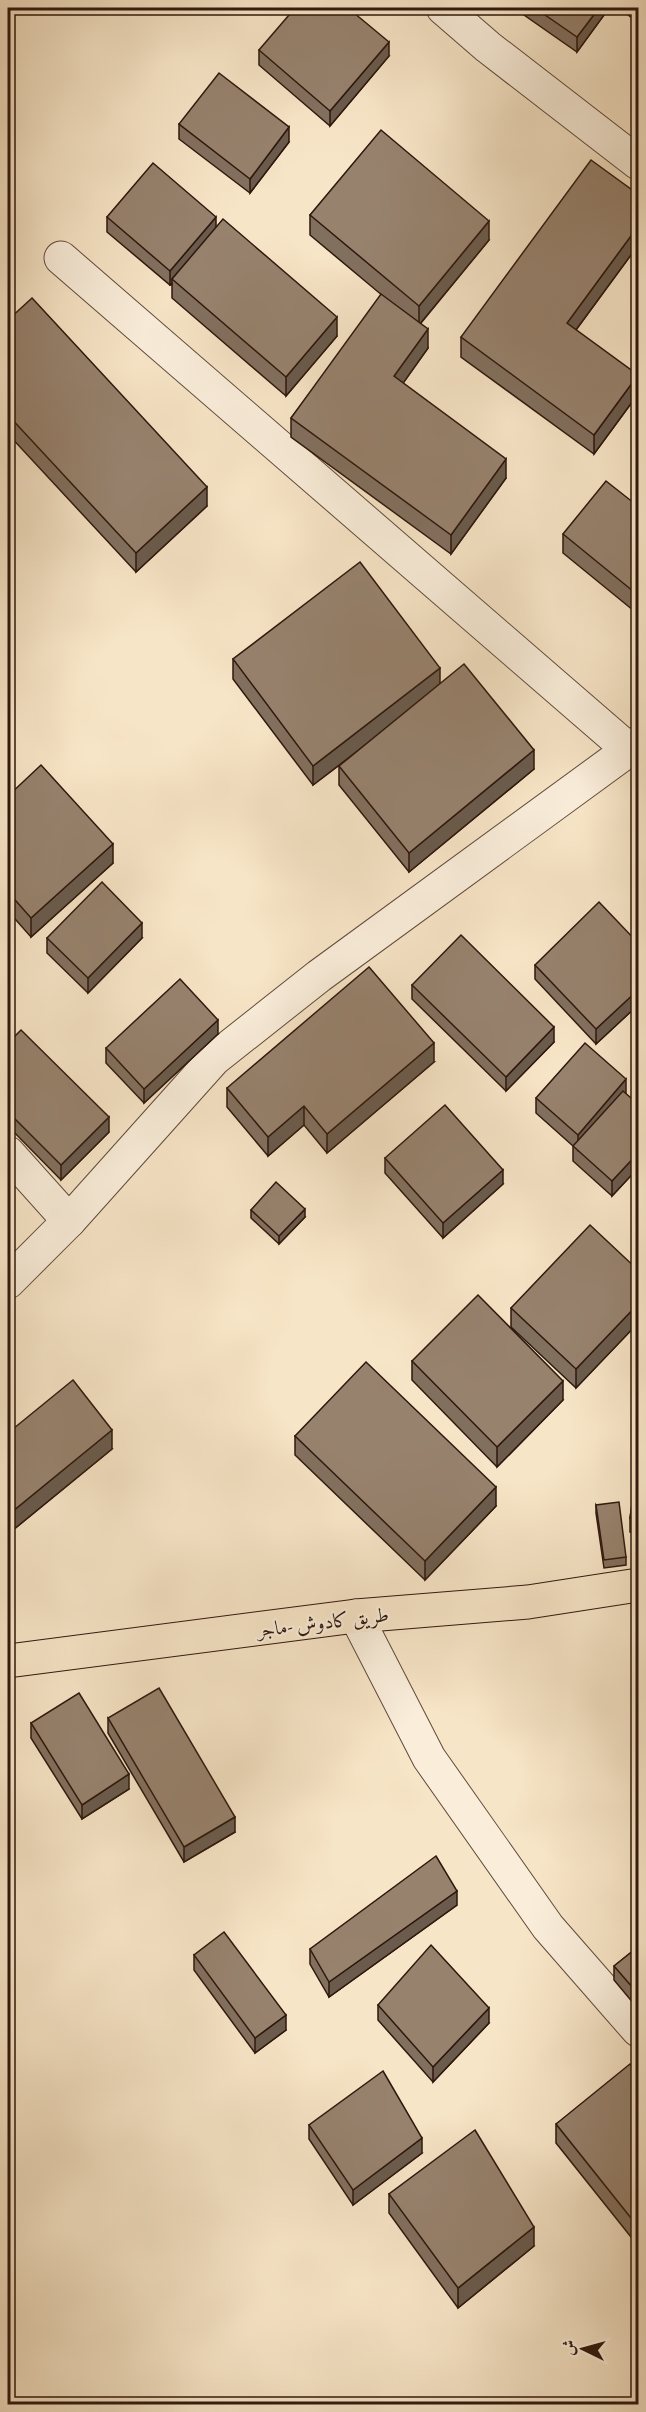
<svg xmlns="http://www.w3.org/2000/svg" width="646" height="2412" viewBox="0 0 646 2412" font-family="'EB Garamond',Amiri,serif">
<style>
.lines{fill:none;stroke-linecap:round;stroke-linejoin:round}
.minor-casing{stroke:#614a3c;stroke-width:35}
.tertiary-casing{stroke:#614a3c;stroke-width:35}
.trunk-casing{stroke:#2f170d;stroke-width:35}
.minor{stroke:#faeedb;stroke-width:33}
.tertiary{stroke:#faeedb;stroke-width:33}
.trunk{stroke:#f7e5c7;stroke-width:33}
.wall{fill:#82705f;stroke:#2f170d;stroke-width:1.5}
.shaded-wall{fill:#6a5b4d;stroke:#2f170d;stroke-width:1.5}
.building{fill:#97826e;stroke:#2f170d;stroke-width:1.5}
.labels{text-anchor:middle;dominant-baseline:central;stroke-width:4.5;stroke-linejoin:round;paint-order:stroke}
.street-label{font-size:20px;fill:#2f170d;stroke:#faeedb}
</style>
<rect width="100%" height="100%" fill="#f7e5c7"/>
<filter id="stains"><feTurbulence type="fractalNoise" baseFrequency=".00333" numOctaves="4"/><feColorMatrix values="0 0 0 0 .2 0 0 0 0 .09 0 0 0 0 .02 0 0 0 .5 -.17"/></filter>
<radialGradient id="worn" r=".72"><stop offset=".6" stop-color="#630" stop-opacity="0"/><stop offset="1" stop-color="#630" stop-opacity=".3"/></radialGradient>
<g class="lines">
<defs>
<g id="minor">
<polyline points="443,8 488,47 638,163"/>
<polyline points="61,258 628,749"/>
<polyline points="8,1153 69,1221"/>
<polyline points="356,1616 429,1758 548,1927 638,2030"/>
</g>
<polyline id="tertiary" points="8,1282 69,1221 214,1059 319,976 638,743"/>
<polyline id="trunk" points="8,1661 356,1616 528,1602 638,1585"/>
</defs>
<use href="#minor" class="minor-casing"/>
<use href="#tertiary" class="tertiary-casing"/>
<use href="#trunk" class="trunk-casing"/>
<use href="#minor" class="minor"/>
<use href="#tertiary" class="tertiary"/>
<use href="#trunk" class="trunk"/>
</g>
<g class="wall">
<polygon points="514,8 604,8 604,15 577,52"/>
<polygon points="619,8 639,8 639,10 632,18"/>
<polygon points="259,50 389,56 330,126 259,65"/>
<polygon points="179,124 289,142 250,193 179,139"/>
<polygon points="639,195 639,244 576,330 638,394 594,454 461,357 461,337"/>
<polygon points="310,215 489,240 421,323 428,348 403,383 506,478 451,554 291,437 291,418 383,296 310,235"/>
<polygon points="107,217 216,227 337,336 286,396 172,298 172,284 170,285 107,232"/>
<polygon points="8,320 207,506 136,572 8,434"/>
<polygon points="639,507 639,615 563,553 563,534"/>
<polygon points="233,659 440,683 534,769 409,872 339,785 339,766 350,757 313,785 233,679"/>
<polygon points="8,796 113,863 31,937 8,911"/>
<polygon points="47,938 142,938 88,993 47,953"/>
<polygon points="639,944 639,1004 596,1044 535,979 535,965"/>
<polygon points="412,985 554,1042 506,1091 412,999"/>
<polygon points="218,1034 144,1103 106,1063 106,1048"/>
<polygon points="8,1043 109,1132 61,1180 8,1126"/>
<polygon points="434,1062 327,1153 304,1125 268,1156 227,1107 227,1088"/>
<polygon points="626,1094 639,1105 639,1167 612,1196 573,1161 573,1146 536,1113 536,1098"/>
<polygon points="385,1158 503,1184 443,1238 385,1173"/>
<polygon points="251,1210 305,1217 279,1244 251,1218"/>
<polygon points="639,1271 639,1322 576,1388 511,1327 511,1308"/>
<polygon points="412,1361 563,1400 497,1467 412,1380"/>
<polygon points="8,1433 112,1449 13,1530 10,1526 10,1541 8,1542"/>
<polygon points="295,1436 496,1506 425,1580 295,1455"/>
<polygon points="639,1457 639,1531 630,1532 630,1518"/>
<polygon points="596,1505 626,1557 626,1565 604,1568 596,1513"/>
<polygon points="108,1718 235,1832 184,1862 108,1733"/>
<polygon points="31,1723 129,1789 82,1819 31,1738"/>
<polygon points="457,1905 329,1997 310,1964 310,1949"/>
<polygon points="639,1946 639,2010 614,1980 614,1966"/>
<polygon points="194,1955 286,2030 255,2053 194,1970"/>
<polygon points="378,2005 489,2023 433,2082 378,2020"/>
<polygon points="639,2075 639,2247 556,2143 556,2124"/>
<polygon points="309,2125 422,2153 353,2205 309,2139"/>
<polygon points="389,2194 534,2246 458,2308 389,2213"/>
</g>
<g class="shaded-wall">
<polygon points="599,8 604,8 604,15 577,52 577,37"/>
<polygon points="632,8 639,8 639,10 632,18"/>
<polygon points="389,42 389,56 330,126 330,111"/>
<polygon points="289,127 289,142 250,193 250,179"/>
<polygon points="216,217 216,232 172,279 172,284 170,285 170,271"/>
<polygon points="489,221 489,240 419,325 419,306"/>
<polygon points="639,225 639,244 567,342 567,323"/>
<polygon points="337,317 337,336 286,396 286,377"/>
<polygon points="428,329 428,348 394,396 394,376"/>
<polygon points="638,375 638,394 594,454 594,435"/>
<polygon points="506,459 506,478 451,554 451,535"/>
<polygon points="207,487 207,506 136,572 136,553"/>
<polygon points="440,668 440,688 313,785 313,766"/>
<polygon points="534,750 534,769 409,872 409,853"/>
<polygon points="113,844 113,863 31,937 31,918"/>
<polygon points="142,923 142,938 88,993 88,978"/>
<polygon points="639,989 639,1004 596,1044 596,1029"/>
<polygon points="218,1020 218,1034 144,1103 144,1089"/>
<polygon points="554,1027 554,1042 506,1091 506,1077"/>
<polygon points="434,1043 434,1062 327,1153 327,1134"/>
<polygon points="626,1079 626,1094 578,1150 578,1135"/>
<polygon points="304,1106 304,1125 268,1156 268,1137"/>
<polygon points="109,1117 109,1132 61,1180 61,1165"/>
<polygon points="639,1152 639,1167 612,1196 612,1181"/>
<polygon points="503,1170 503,1184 443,1238 443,1223"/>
<polygon points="305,1209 305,1217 279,1244 279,1236"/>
<polygon points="639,1303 639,1322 576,1388 576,1369"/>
<polygon points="563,1381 563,1400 497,1467 497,1447"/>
<polygon points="112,1430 112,1449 13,1530 13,1511"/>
<polygon points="496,1487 496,1506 425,1580 425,1561"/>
<polygon points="10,1521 10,1541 8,1542 8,1523"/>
<polygon points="129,1774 129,1789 82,1819 82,1805"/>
<polygon points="235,1817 235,1832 184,1862 184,1847"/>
<polygon points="457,1891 457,1905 329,1997 329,1982"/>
<polygon points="489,2008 489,2023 433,2082 433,2067"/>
<polygon points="286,2015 286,2030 255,2053 255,2038"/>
<polygon points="422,2138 422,2153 353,2205 353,2190"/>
<polygon points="534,2227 534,2246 458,2308 458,2288"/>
</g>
<g class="building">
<polygon points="295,8 348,8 389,42 330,111 259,50"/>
<polygon points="535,8 599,8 577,37"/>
<polygon points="219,73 289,127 250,179 179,124"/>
<polygon points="381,130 489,221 419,306 310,215"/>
<polygon points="591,160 639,195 639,225 567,323 638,375 594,435 461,337"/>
<polygon points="153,163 216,217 170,271 107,217"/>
<polygon points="223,219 337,317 286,377 172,279"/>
<polygon points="381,294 428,329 394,376 506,459 451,535 291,418"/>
<polygon points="32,298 207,487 136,553 8,415 8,320"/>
<polygon points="606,481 639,507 639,596 563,534"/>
<polygon points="360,562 440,668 313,766 233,659"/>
<polygon points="464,664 534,750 409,853 339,766"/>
<polygon points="41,765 113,844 31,918 8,892 8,796"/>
<polygon points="102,882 142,923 88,978 47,938"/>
<polygon points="599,902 639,944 639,989 596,1029 535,965"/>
<polygon points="461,935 554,1027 506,1077 412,985"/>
<polygon points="369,967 434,1043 327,1134 304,1106 268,1137 227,1088"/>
<polygon points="180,979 218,1020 144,1089 106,1048"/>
<polygon points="21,1030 109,1117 61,1165 8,1112 8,1043"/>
<polygon points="585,1043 626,1079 578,1135 536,1098"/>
<polygon points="623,1091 639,1105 639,1152 612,1181 573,1146"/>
<polygon points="445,1105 503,1170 443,1223 385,1158"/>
<polygon points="276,1182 305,1209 279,1236 251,1210"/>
<polygon points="590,1225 639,1271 639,1303 576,1369 511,1308"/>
<polygon points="478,1295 563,1381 497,1447 412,1361"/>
<polygon points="366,1362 496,1487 425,1561 295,1436"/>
<polygon points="73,1380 112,1430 13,1511 8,1504 8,1433"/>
<polygon points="639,1457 639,1516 630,1518"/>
<polygon points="619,1502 626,1557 604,1560 596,1505"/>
<polygon points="159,1688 235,1817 184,1847 108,1718"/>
<polygon points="79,1693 129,1774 82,1805 31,1723"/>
<polygon points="436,1856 457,1891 329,1982 310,1949"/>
<polygon points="224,1932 286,2015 255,2038 194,1955"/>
<polygon points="431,1945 489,2008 433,2067 378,2005"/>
<polygon points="639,1946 639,1995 614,1966"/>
<polygon points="630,2064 639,2075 639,2228 556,2124"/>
<polygon points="383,2071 422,2138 353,2190 309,2125"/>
<polygon points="475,2130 534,2227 458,2288 389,2194"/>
</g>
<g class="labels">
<g class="street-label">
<text transform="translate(323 1622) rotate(-7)">طريق كادوش -ماجر</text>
</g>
</g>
<rect width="646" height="2412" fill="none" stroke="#f7e5c7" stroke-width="30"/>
<rect x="9" y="9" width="628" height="2394" fill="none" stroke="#2f170d" stroke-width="3"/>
<rect x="15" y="15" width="616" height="2382" fill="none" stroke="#2f170d" stroke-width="1.5"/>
<g transform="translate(583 2349) rotate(275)" stroke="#faeedb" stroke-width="4.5" paint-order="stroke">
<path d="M0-4.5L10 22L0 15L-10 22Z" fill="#2f170d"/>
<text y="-9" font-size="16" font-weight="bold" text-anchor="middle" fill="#2f170d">ش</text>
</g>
<rect width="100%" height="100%" filter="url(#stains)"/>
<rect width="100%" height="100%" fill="url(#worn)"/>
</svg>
